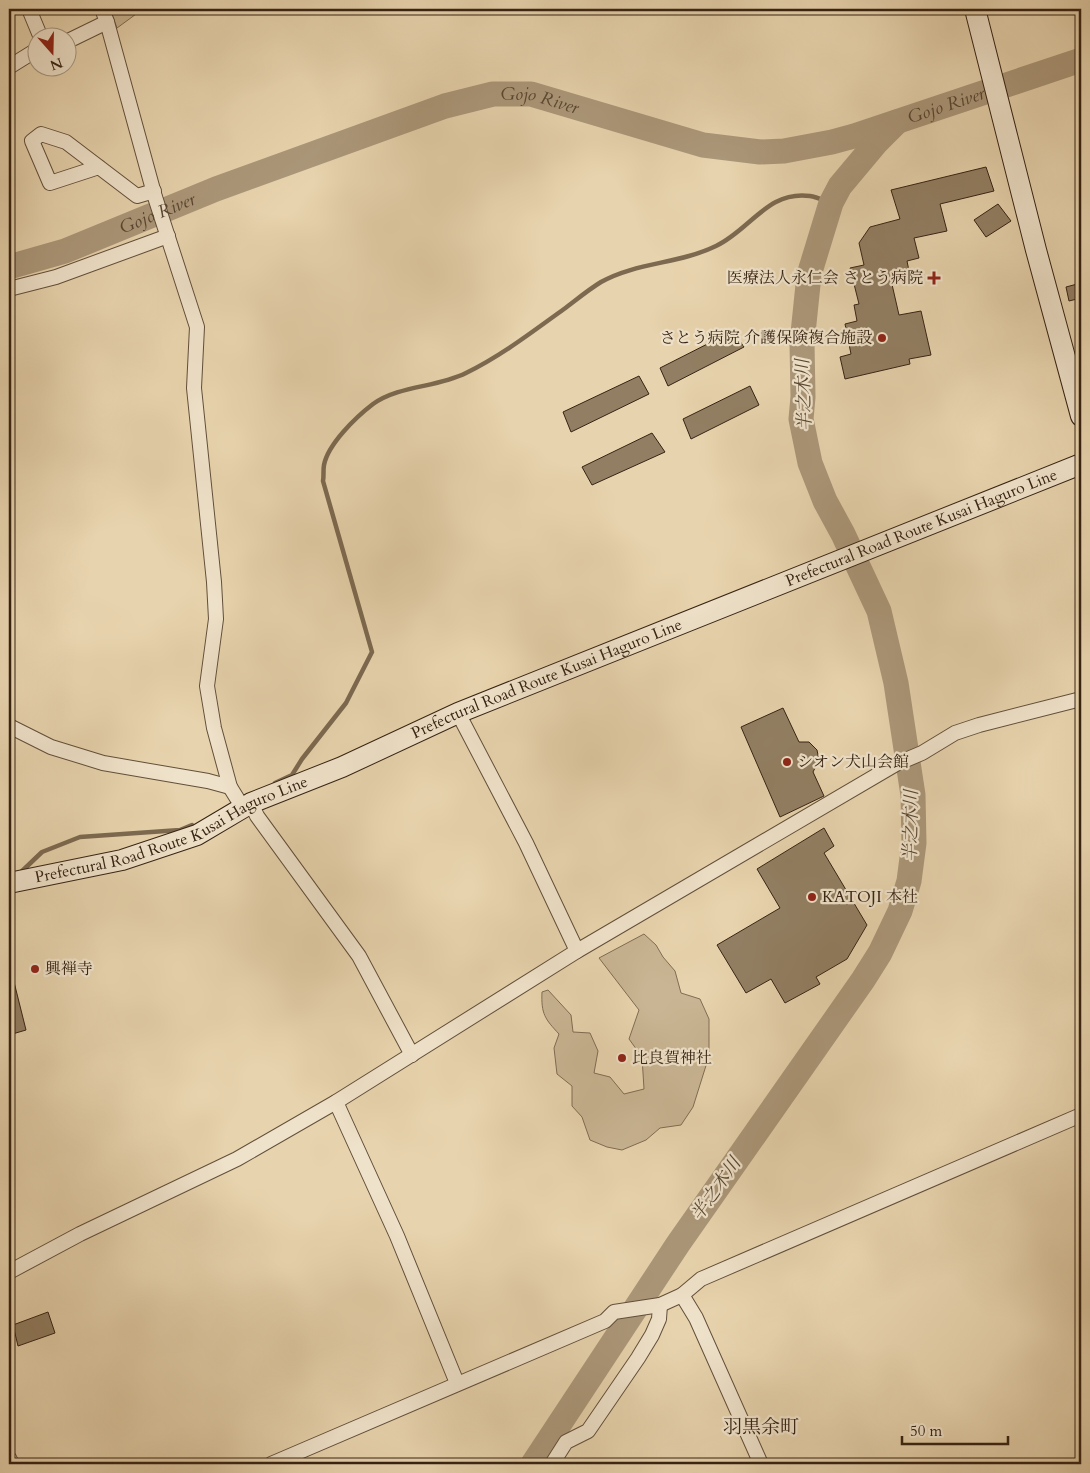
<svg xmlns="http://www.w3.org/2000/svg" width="1090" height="1473" viewBox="0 0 1090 1473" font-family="Cardo,'Noto Serif JP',serif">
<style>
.green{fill:#c9b593;stroke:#806c53}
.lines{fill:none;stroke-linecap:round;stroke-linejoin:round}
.stream{stroke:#7c6950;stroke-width:4.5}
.river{stroke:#ab9779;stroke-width:25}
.building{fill:#927f63;stroke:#362313}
.street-casing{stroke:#624f3a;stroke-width:16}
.secondary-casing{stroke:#362313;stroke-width:22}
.street{stroke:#efe2ca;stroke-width:14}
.secondary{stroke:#efe2ca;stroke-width:20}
.poi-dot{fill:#8f2418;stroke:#efe2ca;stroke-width:2}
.labels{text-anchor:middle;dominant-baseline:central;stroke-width:4.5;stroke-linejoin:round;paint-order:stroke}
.poi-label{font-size:16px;fill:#362313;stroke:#efe2ca;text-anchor:start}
.street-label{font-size:16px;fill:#362313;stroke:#efe2ca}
.water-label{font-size:18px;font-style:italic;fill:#594632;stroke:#efe2ca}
.quarter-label{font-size:19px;fill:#362313;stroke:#efe2ca}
</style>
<rect width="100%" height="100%" fill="#e7d3ad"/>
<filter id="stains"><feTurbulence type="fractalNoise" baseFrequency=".004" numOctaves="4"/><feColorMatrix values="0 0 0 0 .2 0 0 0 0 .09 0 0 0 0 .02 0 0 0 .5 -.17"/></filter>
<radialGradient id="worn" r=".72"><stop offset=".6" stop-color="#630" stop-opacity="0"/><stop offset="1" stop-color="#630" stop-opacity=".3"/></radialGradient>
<g class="green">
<polygon points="110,9 143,9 117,28"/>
<path d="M644,934L656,945L663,957L675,971L681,993L700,999L709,1019V1056L693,1107L681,1125L660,1128L646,1140L622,1150L607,1147L590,1140L582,1117L572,1106V1086L557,1074L554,1048L559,1034C545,1019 541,1014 542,992L548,990L571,1015L573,1032L590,1033L598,1051L594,1073L610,1077L624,1094L644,1089L642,1057L629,1039L639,1010L599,958Z"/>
</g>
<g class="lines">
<g class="stream">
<path d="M275,783L292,775L302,759L346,703L372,652L323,481C324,476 323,470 324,465C328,444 356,417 373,404C400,385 436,388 466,373C501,356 532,332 564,309C576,300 588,290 601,282C637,262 679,264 716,246C750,230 768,190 810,196C817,197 825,201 831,203"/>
<polyline points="20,873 42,852 80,837 180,830 192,825"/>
</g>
<g class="river">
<path id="s1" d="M9,267L65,251L216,189L445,106L493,94H531L703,145L760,152L784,151L832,142L854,136L1081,60"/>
<polyline points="533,1464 678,1244 863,980 880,953 900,911 909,881 914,843 913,795 896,683 879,611 843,534 825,501 810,463 801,419 803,397 802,343 809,275 831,203 840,186 876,143 897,122"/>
</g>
</g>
<g class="building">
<polygon points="986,167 994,191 940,204 947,231 914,238 919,258 907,261 910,276 891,280 899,315 921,311 931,355 909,359 910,364 845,379 840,357 851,354 845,324 857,321 854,305 859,304 850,268 864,265 859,243 870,227 900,219 891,190"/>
<polygon points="998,204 1011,221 986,237 974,220"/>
<polygon points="1081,283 1081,298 1069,301 1066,287"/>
<polygon points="733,331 744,347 668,386 660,368"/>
<polygon points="639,376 649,394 571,432 563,412"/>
<polygon points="750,386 759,405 691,439 683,419"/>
<polygon points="652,433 665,452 592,485 582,467"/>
<polygon points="783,708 799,742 809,742 817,750 819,760 813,772 824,796 780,817 741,727"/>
<polygon points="824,828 834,846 824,853 867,925 847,959 816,977 820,984 785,1003 771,979 746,993 717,945 780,908 757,869"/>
<polygon points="9,978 13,978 26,1030 9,1035"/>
<polygon points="48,1312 55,1333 18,1346 13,1325"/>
</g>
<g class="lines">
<defs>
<g id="street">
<polyline points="29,9 41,38"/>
<polyline points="102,9 107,22 155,197 197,327 194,388 214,582 216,619 207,686 214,728 230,787 243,808"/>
<polyline points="68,41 107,22"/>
<polyline points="9,67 38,49"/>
<polyline points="99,167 50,183 32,141 41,134 66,142 137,196 154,191"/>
<polyline points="9,289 56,277 168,236"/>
<polyline points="458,713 526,843 577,951"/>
<polyline points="9,726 51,747 103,763 208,781 230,787"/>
<polyline points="251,803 257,816 359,956 412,1055"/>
<polyline points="336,1102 397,1236 457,1383"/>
<polyline points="9,1272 80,1234 237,1159 336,1102 577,951 896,764 922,753 955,733 979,725 1081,699"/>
<polyline points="682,1295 696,1318 761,1464"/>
<polyline points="9,1458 12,1464"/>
<polyline points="271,1464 605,1321 614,1312 660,1305 682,1295 701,1279 1081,1115"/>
<polyline points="552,1464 566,1442 588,1431 638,1358 652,1335 659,1319 660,1305"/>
</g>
<g id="secondary">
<polyline points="975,9 1036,250 1081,416"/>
<path id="s2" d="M9,883L122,860L197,835L251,803L342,767L458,713L1081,464"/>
</g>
</defs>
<use href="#street" class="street-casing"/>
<use href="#secondary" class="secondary-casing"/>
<use href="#street" class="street"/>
<use href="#secondary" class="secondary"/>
</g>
<g class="poi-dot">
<path d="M931.5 270.5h5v5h5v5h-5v5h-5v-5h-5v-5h5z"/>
<circle cx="882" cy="338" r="5"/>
<circle cx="787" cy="762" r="5"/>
<circle cx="812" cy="897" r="5"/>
<circle cx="35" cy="969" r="5"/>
<circle cx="622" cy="1058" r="5"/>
</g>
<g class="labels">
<g class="poi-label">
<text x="923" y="278" text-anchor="end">医療法人永仁会 さとう病院</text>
<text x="872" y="338" text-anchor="end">さとう病院 介護保険複合施設</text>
<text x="797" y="762">シオン犬山会館</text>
<text x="822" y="897">KATOJI 本社</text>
<text x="45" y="969">興禅寺</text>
<text x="632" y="1058">比良賀神社</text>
</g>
<g class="street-label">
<text stroke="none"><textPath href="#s2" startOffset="982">Prefectural Road Route Kusai Haguro Line</textPath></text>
<text stroke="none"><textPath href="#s2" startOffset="578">Prefectural Road Route Kusai Haguro Line</textPath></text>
<text stroke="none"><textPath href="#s2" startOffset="172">Prefectural Road Route Kusai Haguro Line</textPath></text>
</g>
<g class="water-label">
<text stroke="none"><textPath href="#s1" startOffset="562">Gojo River</textPath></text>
<text stroke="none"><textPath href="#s1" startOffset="982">Gojo River</textPath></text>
<text stroke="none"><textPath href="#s1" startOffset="158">Gojo River</textPath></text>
<text transform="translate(804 395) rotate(-92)">半之木川</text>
<text transform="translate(911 826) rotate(-89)">半之木川</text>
<text transform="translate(716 1189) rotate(-55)">半之木川</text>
</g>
<g class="quarter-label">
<text x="761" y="1427">羽黒余町</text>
</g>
</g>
<rect width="1090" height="1473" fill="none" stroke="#e7d3ad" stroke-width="30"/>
<rect x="10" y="10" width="1070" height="1453" fill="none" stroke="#362313" stroke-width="2.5"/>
<rect x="15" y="15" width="1060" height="1443" fill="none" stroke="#362313"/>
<g transform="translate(52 52) rotate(160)"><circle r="24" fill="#efe2ca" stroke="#a59681"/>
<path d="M0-4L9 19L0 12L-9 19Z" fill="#8f2418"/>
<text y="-8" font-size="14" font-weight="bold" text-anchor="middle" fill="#362313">N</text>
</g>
<path d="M902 1436v8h106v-8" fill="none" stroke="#362313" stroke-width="2.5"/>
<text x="910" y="1436" font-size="15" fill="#362313" stroke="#efe2ca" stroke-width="4" paint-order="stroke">50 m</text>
<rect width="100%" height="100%" filter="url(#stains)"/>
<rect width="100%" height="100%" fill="url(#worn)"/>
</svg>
